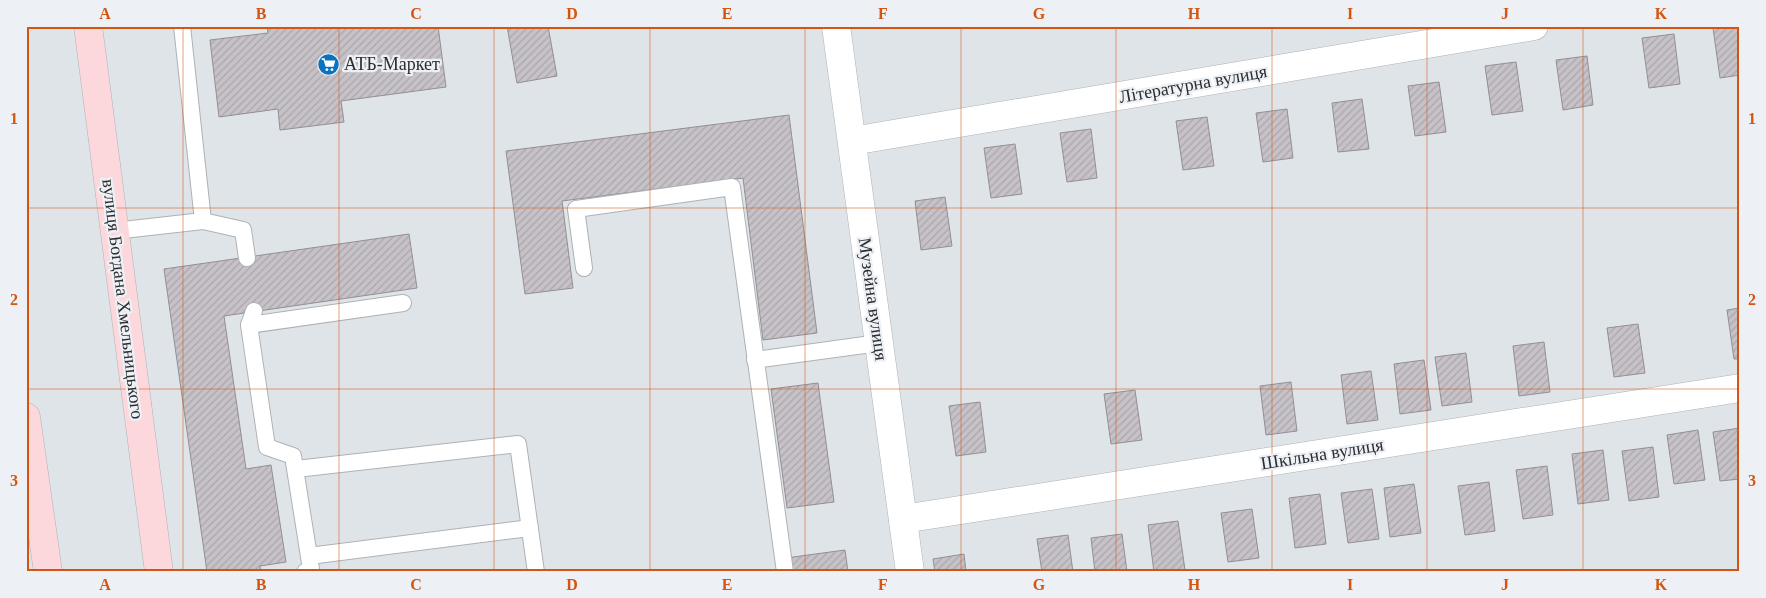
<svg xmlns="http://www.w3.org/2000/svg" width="1766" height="598" viewBox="0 0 1766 598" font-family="'Times New Roman',serif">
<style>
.building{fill:url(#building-hatch);stroke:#938f94}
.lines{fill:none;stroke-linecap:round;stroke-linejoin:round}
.lane-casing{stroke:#aeb2b6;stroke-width:18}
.street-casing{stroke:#aeb2b6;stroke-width:29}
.secondary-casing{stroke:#aeb2b6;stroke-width:29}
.lane{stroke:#fff;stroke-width:16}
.street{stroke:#fff;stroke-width:28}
.secondary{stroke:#fcd8dc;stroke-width:28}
.grid{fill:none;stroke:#d55510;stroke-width:1;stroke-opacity:0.55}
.labels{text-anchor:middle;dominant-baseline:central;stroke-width:4.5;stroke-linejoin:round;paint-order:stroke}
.poi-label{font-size:18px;fill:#2c2d2f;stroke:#edf1f6;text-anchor:start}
.street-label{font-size:18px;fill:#2c2d2f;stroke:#edf1f6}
.neatline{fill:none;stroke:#d55510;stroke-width:2}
.grid-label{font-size:16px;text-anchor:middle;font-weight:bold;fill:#d55510}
</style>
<defs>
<pattern id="building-hatch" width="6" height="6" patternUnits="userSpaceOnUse" patternTransform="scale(1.25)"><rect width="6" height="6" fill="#c6c2c7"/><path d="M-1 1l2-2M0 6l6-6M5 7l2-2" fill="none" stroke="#aaa7ab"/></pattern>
</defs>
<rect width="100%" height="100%" fill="#dfe4e8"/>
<g class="building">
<polygon points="267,26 438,26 446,87 341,101 344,122 280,130 278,109 219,117 210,40 268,33"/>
<polygon points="507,26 548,26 557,76 517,83"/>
<polygon points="1730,26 1740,26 1740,75 1720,78 1713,28"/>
<polygon points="1674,34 1680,84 1649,88 1642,38"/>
<polygon points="1587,56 1593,105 1563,110 1556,60"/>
<polygon points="1516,62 1523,111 1492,115 1485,66"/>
<polygon points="1439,82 1446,132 1415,136 1408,86"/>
<polygon points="1362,99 1369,149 1338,152 1332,103"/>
<polygon points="1287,109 1293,158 1263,162 1256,113"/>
<polygon points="789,115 817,333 763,340 743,178 562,201 573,288 525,294 506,151"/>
<polygon points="1207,117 1214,166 1183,170 1176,121"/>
<polygon points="1091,129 1097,178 1067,182 1060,133"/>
<polygon points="1015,144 1022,194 991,198 984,148"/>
<polygon points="945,197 952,246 921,250 915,201"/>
<polygon points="409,234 417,288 224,316 246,469 271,465 286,562 260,566 261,572 207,572 164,269"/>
<polygon points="1740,308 1740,359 1734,359 1727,310"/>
<polygon points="1638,324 1645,373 1614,377 1607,328"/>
<polygon points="1544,342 1550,392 1519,396 1513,346"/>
<polygon points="1466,353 1472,402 1442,406 1435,357"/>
<polygon points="1424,360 1431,410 1400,414 1394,364"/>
<polygon points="1371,371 1378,420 1347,424 1341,375"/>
<polygon points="1291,382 1297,431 1266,435 1260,386"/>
<polygon points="818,383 834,502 787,508 771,389"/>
<polygon points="1135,390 1142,440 1111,444 1104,394"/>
<polygon points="980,402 986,452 956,456 949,406"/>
<polygon points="1740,428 1740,479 1720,481 1713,432"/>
<polygon points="1698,430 1705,480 1674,484 1667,435"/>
<polygon points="1653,447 1659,497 1629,501 1622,451"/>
<polygon points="1603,450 1609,500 1578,504 1572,454"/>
<polygon points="1547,466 1553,515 1523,519 1516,470"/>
<polygon points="1489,482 1495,531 1465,535 1458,486"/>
<polygon points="1414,484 1421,533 1390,537 1384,488"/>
<polygon points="1372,489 1379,539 1348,543 1341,493"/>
<polygon points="1320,494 1326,544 1295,548 1289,498"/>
<polygon points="1252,509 1259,558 1228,562 1221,513"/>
<polygon points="1178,521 1185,570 1154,572 1148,525"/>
<polygon points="1122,534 1127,572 1095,572 1091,538"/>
<polygon points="1068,535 1073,572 1042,572 1037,539"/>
<polygon points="845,550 848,572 788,572 786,558"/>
<polygon points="964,554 966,572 935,572 933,559"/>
</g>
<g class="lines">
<defs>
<g id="lane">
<polyline points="182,26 203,221 243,230 247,258"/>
<polyline points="114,231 203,221"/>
<polyline points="584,268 576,209 732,187 785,572"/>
<polyline points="254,311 249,325 267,447 293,456 311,569 305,572"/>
<polyline points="249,325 403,303"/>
<polyline points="755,360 879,343"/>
<polyline points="296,469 518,444 536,572"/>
<polyline points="309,556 530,528"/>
</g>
<g id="street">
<polyline points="836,26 910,572"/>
<polyline points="852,141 1534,26"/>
<polyline points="903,519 1740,388"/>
</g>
<g id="secondary">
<polyline points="88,26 159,572"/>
<polyline points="26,417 48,572"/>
</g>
</defs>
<use href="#lane" class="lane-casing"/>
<use href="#street" class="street-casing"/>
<use href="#secondary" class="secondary-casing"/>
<use href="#lane" class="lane"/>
<use href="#street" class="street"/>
<use href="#secondary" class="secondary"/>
</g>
<path class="grid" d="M183,26V572M339,26V572M494,26V572M650,26V572M805,26V572M961,26V572M1116,26V572M1272,26V572M1427,26V572M1583,26V572M26,208H1740M26,389H1740"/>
<defs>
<symbol id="supermarket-disc" viewBox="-11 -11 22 22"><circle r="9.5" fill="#0973be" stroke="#edf1f6"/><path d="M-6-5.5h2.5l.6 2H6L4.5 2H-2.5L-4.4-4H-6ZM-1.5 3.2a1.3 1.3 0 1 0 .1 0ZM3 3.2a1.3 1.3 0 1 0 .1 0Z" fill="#fff"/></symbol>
</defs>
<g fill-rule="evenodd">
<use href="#supermarket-disc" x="316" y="52" width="25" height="25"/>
</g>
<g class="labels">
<g class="poi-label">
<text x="344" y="64">АТБ-Маркет</text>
</g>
<g class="street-label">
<text transform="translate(1193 84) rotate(-10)">Літературна вулиця</text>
<text transform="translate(123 299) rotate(83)">вулиця Богдана Хмельницького</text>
<text transform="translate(873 299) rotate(82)">Музейна вулиця</text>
<text transform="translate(1322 454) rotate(-9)">Шкільна вулиця</text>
</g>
</g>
<rect width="1766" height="598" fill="none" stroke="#edf1f6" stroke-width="55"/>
<rect x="28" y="28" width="1710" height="542" class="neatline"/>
<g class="grid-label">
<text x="105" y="19">A</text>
<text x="261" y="19">B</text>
<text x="416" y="19">C</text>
<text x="572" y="19">D</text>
<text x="727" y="19">E</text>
<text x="883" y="19">F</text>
<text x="1039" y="19">G</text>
<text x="1194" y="19">H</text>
<text x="1350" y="19">I</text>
<text x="1505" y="19">J</text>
<text x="1661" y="19">K</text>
<text x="14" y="124">1</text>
<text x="1752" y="124">1</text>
<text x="14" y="305">2</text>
<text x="1752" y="305">2</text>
<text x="14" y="486">3</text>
<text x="1752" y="486">3</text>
<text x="105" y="590">A</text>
<text x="261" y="590">B</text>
<text x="416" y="590">C</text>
<text x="572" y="590">D</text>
<text x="727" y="590">E</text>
<text x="883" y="590">F</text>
<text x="1039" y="590">G</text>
<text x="1194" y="590">H</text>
<text x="1350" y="590">I</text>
<text x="1505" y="590">J</text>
<text x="1661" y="590">K</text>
</g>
</svg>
